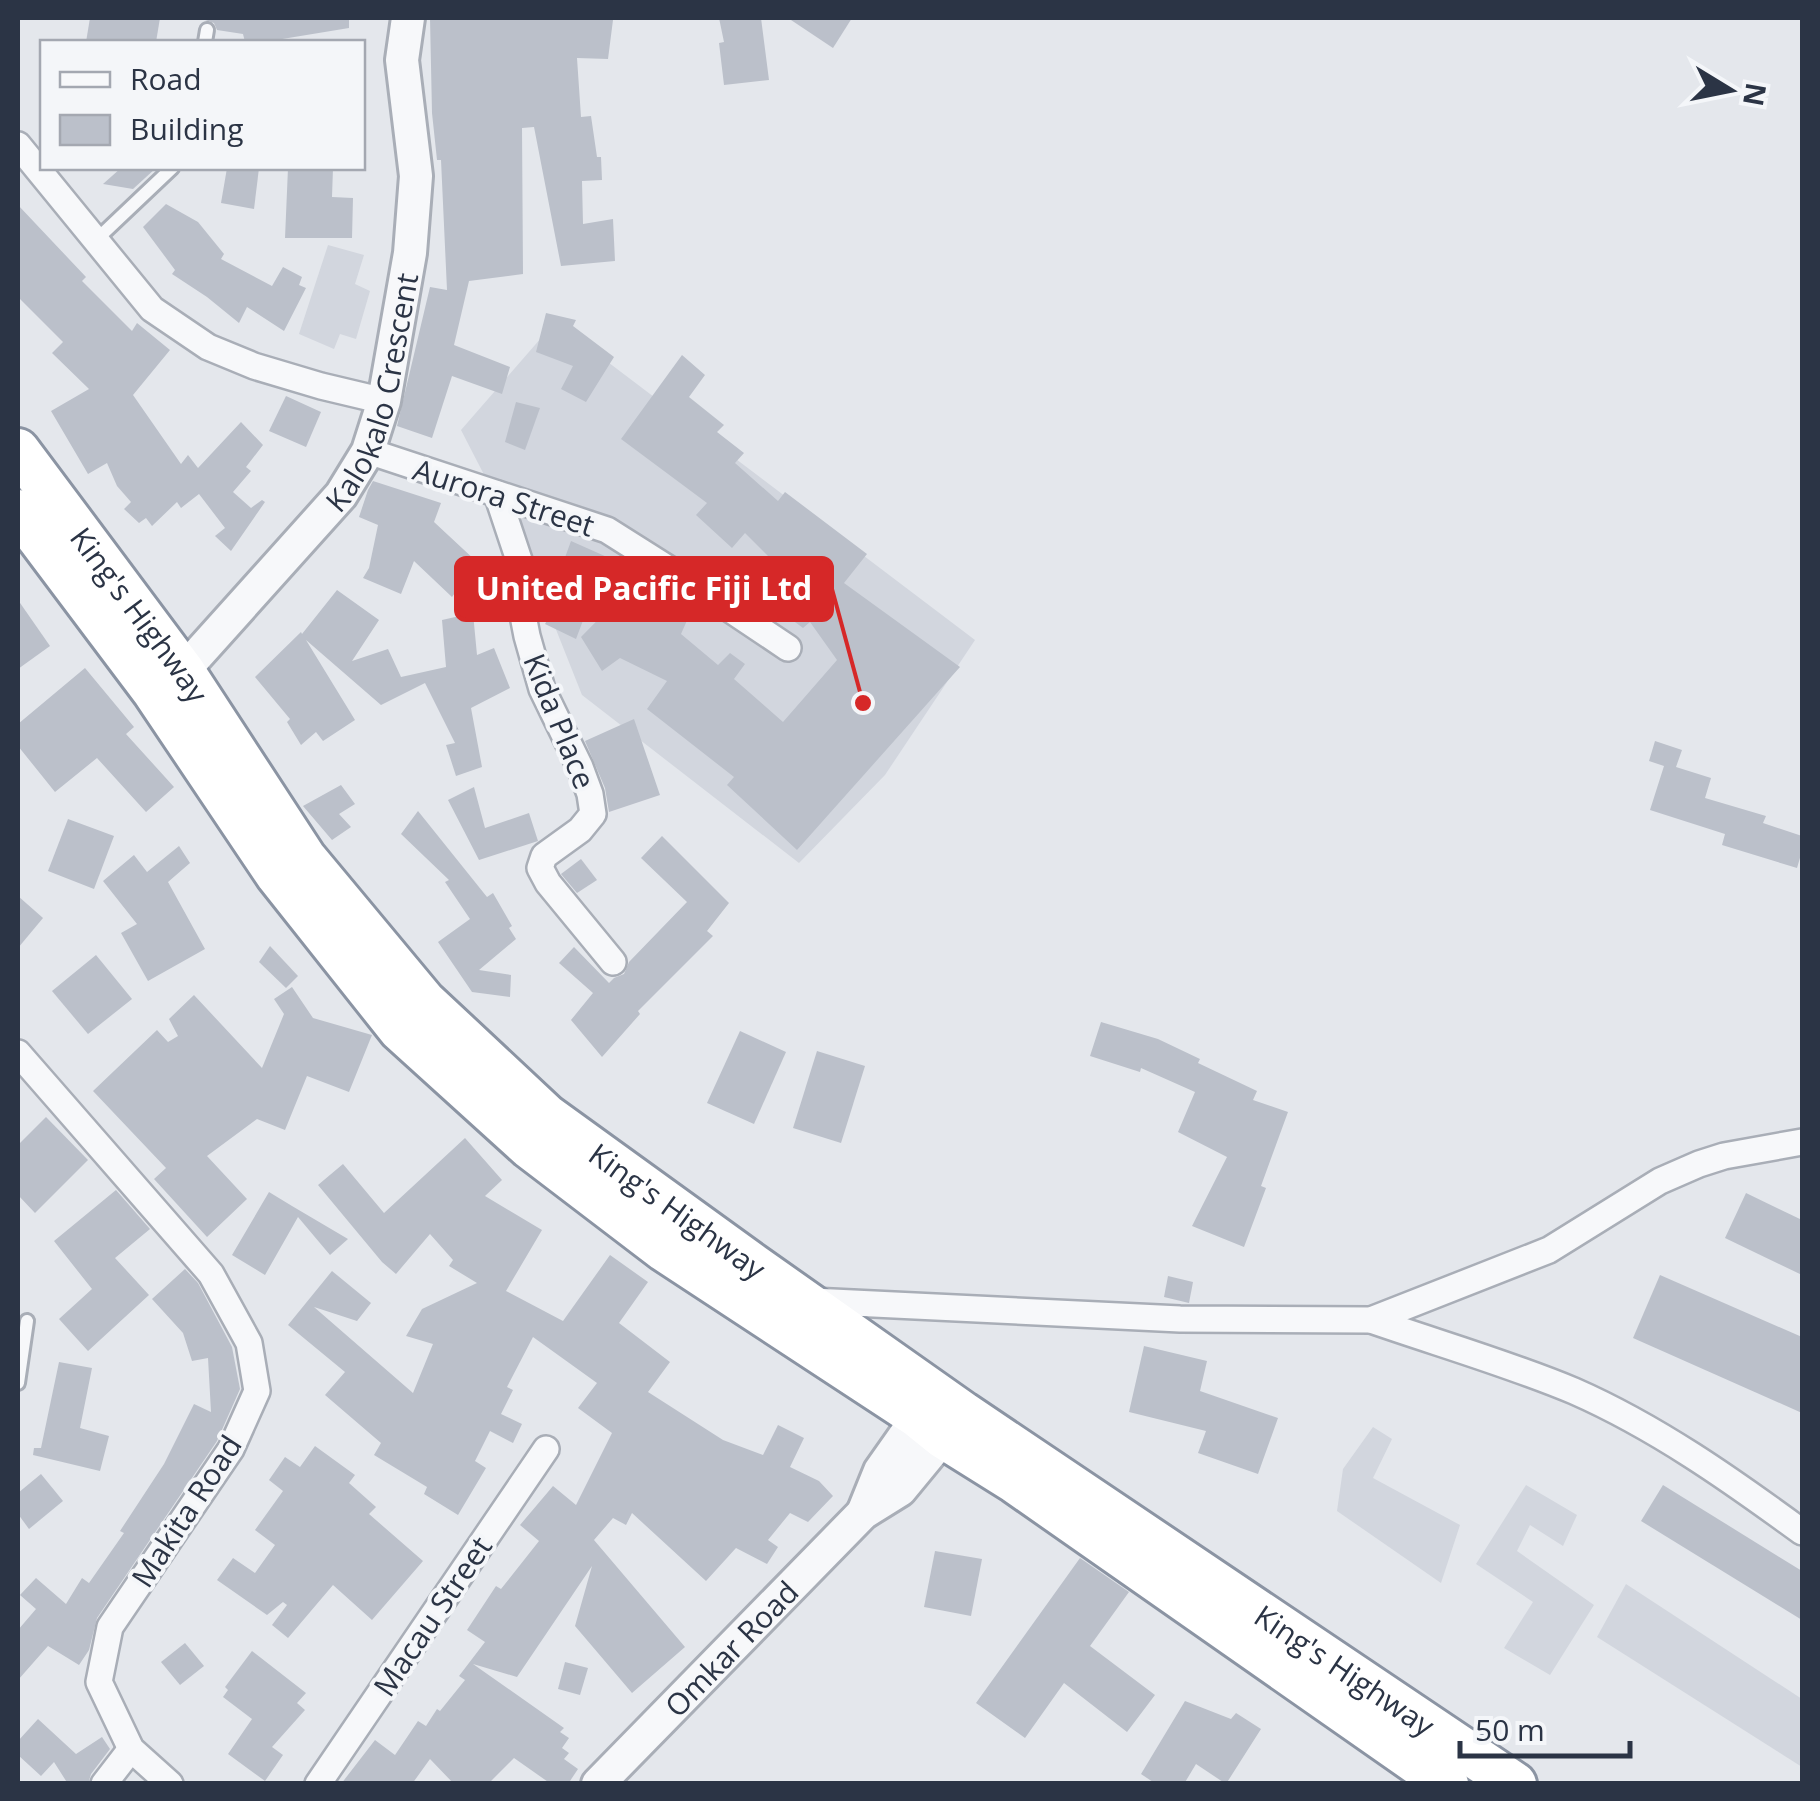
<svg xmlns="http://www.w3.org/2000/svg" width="1820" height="1801" viewBox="0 0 1820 1801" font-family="'Open Sans',sans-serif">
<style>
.built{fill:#d2d6de}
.building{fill:#bbc0ca}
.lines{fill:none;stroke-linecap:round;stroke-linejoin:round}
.service-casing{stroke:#a9aeb7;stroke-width:18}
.minor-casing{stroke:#a9aeb7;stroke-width:30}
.tertiary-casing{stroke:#a9aeb7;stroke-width:38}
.trunk-casing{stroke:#8b94a3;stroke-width:48}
.service{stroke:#f7f8fa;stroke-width:12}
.minor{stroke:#f7f8fa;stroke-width:25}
.tertiary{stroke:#f7f8fa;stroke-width:32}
.trunk{stroke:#fff;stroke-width:42}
.labels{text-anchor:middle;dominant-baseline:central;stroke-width:8;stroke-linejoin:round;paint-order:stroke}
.street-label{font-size:30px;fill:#2b3445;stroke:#f4f6f9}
.leader{fill:none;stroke:#d62828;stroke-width:4}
.callout-dot{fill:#d62828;stroke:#f4f6f9;stroke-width:4}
.callout{fill:#d62828;stroke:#d62828;stroke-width:4}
.callout-label{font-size:32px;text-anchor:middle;font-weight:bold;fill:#fff}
</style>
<rect width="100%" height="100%" fill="#e4e7ec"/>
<g class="built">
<polygon points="328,245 364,255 355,284 370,291 356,339 340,334 334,349 299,334"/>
<polygon points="555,322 975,640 885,775 799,863 582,695 530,564 461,430"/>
<polygon points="1373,1427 1392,1439 1373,1478 1460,1525 1441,1583 1337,1511 1343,1469"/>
<polygon points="1526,1485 1577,1515 1563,1546 1530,1525 1517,1551 1594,1605 1550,1675 1504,1648 1533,1602 1476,1564"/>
<polygon points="1626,1584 1802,1699 1802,1767 1597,1637"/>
</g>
<g class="building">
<polygon points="90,18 160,18 156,42 86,42"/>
<polygon points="205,18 349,18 349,28 264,42 245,42 243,34 217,30 214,23 205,20"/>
<polygon points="430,18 613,20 608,59 577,58 581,117 591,116 597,157 601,157 602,180 582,181 583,224 613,219 615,261 561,266 534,127 522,128 523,274 469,281 454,345 510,367 502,394 452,376 432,438 397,426 430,287 447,290 441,160 437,160 432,113"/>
<polygon points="719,18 761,18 769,80 724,85 719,43 724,42"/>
<polygon points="788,18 852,18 833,48"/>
<polygon points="121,168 156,168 133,189 103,184"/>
<polygon points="227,168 259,168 254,209 221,203"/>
<polygon points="288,168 333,168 332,197 353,198 352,238 285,238"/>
<polygon points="166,204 198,222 224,254 221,259 272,286 283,267 302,277 299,285 306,288 284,331 247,307 239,323 207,297 172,274 175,270 143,227"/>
<polygon points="18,205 86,277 82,281 132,331 137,323 170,350 133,395 181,464 188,455 198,468 241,422 263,445 246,467 251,471 233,492 251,508 262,500 265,502 231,551 215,536 225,528 199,494 181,508 177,502 152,526 146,518 139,523 124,509 131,502 117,486 107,463 88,474 51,411 89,389 52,353 63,342 18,297"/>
<polygon points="546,313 576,320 573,326 614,357 586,402 561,389 573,366 536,352"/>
<polygon points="682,355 705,375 689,397 724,425 717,432 744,453 735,463 778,501 785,492 867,554 844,583 960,667 797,850 727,785 734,777 647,709 667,681 620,658 602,671 581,637 636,581 689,616 681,634 718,665 730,653 745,664 734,679 783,722 837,660 810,622 803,628 759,595 781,569 745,533 732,548 696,515 707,503 621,439"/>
<polygon points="286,396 321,412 306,447 269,431"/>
<polygon points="516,402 540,408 525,450 505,442"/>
<polygon points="373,481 441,503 434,522 477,562 452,597 414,561 401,594 363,578 369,568 378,525 359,517 368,490"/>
<polygon points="571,541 607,557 576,639 545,624 570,578 559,574"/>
<polygon points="337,590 379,620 352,661 388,649 401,677 446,667 442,620 473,613 477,655 494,648 510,688 471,708 482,767 456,776 446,745 455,743 425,683 381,705 306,640 355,720 323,741 316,732 301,745 287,722 290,719 255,677 301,632 302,634"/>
<polygon points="18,600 50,646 18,669"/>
<polygon points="85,668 134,727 126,734 174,787 146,812 97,758 55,792 18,746 18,724"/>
<polygon points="634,719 660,795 609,812 605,788 585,741"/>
<polygon points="1655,741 1682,750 1676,767 1711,778 1705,798 1766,816 1763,823 1802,836 1802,851 1797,868 1722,845 1725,834 1650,810 1664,766 1649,761"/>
<polygon points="341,785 355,804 339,814 351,827 332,840 303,806"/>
<polygon points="474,787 485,828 529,813 538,841 479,860 448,800"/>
<polygon points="418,811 487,897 493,893 512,926 509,928 516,939 479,970 511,975 510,997 472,992 438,942 470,919 445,882 449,880 401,834"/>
<polygon points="68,819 114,836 94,889 48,871"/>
<polygon points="662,836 729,903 707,931 713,936 638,1011 640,1014 602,1057 571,1020 593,993 559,963 574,947 609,983 614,978 624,974 629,962 687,902 641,858"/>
<polygon points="179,846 190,863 168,882 205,949 148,981 121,933 137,924 103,881 134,855 147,872"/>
<polygon points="581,859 597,880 577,893 561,874"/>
<polygon points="18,896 43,918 18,948"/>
<polygon points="270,946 298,976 286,988 259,962"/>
<polygon points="96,955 132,999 88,1034 52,991"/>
<polygon points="292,987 313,1018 372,1035 349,1092 307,1076 285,1130 257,1119 207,1156 247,1199 207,1237 154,1179 166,1168 93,1091 157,1030 168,1042 178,1036 169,1019 194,995 262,1068 284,1014 274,999"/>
<polygon points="1101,1022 1158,1039 1200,1059 1198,1063 1257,1091 1253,1100 1288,1112 1261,1186 1266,1188 1244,1247 1192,1226 1227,1157 1178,1132 1195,1092 1141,1068 1140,1072 1090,1056"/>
<polygon points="740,1031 786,1052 754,1124 707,1103"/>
<polygon points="817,1051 865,1066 841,1143 793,1128"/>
<polygon points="46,1117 88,1160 35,1213 18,1195 18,1145"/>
<polygon points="465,1138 502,1180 485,1196 542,1230 506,1291 563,1321 610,1255 648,1282 619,1323 670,1362 648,1392 723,1440 763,1455 778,1425 804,1438 790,1467 819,1481 833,1496 808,1522 790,1513 768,1540 778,1547 767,1564 736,1548 706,1581 632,1513 626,1525 613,1518 594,1540 685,1647 632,1693 575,1626 592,1566 517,1677 473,1664 564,1728 560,1732 569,1738 562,1748 569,1753 564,1759 578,1769 568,1784 551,1784 514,1758 488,1784 454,1784 430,1759 412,1784 341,1784 375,1740 395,1755 418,1721 426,1726 437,1709 440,1711 465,1680 459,1676 485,1642 467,1630 496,1586 501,1589 539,1541 520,1525 553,1486 576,1505 612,1433 578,1408 597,1383 533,1337 507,1387 513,1390 501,1414 522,1424 513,1443 490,1431 475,1461 486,1468 458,1515 424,1494 427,1487 374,1455 381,1443 325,1395 345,1372 288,1325 332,1271 371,1303 357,1321 314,1307 413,1393 433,1344 406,1336 422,1309 477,1283 449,1266 453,1260 430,1234 396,1274 382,1262 318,1185 343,1164 384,1213"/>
<polygon points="116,1190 150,1229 115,1258 149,1295 88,1351 59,1319 92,1289 54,1241"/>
<polygon points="269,1192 292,1206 348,1239 330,1255 298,1217 265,1275 232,1255"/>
<polygon points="1746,1193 1802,1220 1802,1275 1725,1238"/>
<polygon points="185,1269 198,1283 232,1347 240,1389 217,1441 97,1618 89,1650 79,1665 48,1646 18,1680 18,1630 36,1609 20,1595 36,1578 66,1604 82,1578 89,1583 124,1533 120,1531 164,1464 194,1404 211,1412 208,1358 192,1361 183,1333 152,1299"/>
<polygon points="1660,1275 1802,1337 1802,1413 1633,1338"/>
<polygon points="1168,1276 1193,1282 1189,1303 1164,1297"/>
<polygon points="1144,1346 1207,1361 1200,1391 1278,1418 1258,1474 1198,1453 1206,1431 1129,1412"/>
<polygon points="59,1362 92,1368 80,1428 109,1436 100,1471 33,1455 34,1448 41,1448"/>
<polygon points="315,1446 355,1475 349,1483 376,1507 369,1514 423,1561 372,1620 333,1585 288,1638 272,1625 287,1605 283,1602 267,1615 217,1580 233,1558 255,1573 275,1545 255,1530 283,1491 269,1480 285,1457 300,1467"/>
<polygon points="41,1474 63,1501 29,1529 18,1514 18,1493"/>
<polygon points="1663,1485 1802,1571 1802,1620 1641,1521"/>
<polygon points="935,1551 982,1559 971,1616 924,1607"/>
<polygon points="1080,1558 1129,1592 1090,1646 1155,1695 1127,1732 1064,1683 1025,1738 976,1703"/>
<polygon points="185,1643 204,1666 180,1685 161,1662"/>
<polygon points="252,1651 306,1693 297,1703 305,1710 272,1747 283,1755 265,1781 228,1754 252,1719 223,1697 228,1690 225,1687"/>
<polygon points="565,1662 588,1668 580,1695 558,1689"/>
<polygon points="1185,1701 1231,1719 1236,1713 1261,1729 1226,1784 1196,1764 1184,1784 1156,1784 1141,1774"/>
<polygon points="38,1719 76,1754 102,1737 110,1749 91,1774 88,1784 68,1784 54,1762 41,1776 18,1755 18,1741"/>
</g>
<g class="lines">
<defs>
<g id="service">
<polyline points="205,42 207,30"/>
<polyline points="95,241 172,168"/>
<polyline points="18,1383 27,1321"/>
</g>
<g id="minor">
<polyline points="18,145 152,309 208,347 254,366 321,386 384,401"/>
<polyline points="368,451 607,530 694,585 788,648"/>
<polyline points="497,494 520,563 520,600 527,636 542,689 580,767 590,794 593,814 580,830 544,856 540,868 548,883 613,962"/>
<polyline points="18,1053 211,1274 249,1343 257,1391 231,1449 110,1627 99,1682 131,1749 170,1784"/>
<polyline points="812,1301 1180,1319 1371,1320 1549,1250 1660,1181 1699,1164 1724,1156 1802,1142"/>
<path d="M1371,1320C1437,1343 1510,1364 1574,1391C1656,1427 1731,1480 1802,1532"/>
<polyline points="104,1784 131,1749"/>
<polyline points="318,1784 546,1449"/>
</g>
<g id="tertiary">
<path id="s1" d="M165,684L183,671L341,495L368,451L384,401L410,253L416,176L402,60L408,18"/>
<polyline points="863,1513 880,1471 932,1397"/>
<path id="s2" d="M598,1784L863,1513L900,1490L956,1422"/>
</g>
<g id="trunk">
<path id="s3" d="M18,450L183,671L305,858L424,1001L547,1116L753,1265L963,1413L1515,1784"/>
<polyline points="18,511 154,692 277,875 400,1030 529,1147 664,1250 917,1416 943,1437 1015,1482 1447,1784"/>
</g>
</defs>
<use href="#service" class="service-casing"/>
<use href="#minor" class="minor-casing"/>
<use href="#tertiary" class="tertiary-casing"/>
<use href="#trunk" class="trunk-casing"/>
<use href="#service" class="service"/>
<use href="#minor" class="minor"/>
<use href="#tertiary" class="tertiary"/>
<use href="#trunk" class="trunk"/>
</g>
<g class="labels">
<g class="street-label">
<text stroke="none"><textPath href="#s1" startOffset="368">Kalokalo Crescent</textPath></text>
<text transform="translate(504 497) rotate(18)">Aurora Street</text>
<text stroke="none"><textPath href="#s3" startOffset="205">King's Highway</textPath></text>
<text transform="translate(560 721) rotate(68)">Kida Place</text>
<text stroke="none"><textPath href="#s3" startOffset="1015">King's Highway</textPath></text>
<text transform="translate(186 1511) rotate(-57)">Makita Road</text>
<text transform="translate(432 1616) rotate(-56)">Macau Street</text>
<text stroke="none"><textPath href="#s2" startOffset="190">Omkar Road</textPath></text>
<text stroke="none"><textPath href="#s3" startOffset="1825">King's Highway</textPath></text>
</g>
</g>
<path class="leader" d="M863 703L832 589"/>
<circle class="callout-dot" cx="863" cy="703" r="10"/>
<rect class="callout" x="456" y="558" width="376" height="62" rx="10"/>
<g class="callout-label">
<text x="644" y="600">United Pacific Fiji Ltd</text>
</g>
<rect width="1820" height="1801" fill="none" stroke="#2b3445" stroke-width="40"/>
<rect x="40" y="40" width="325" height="130" fill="#f4f6f9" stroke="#a4a8b1" stroke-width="2.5"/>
<rect x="60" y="72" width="50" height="15" fill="#f7f8fa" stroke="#a4a8b1" stroke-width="2.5"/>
<text x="130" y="90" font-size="30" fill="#2b3445">Road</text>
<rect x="60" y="115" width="50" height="30" fill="#bbc0ca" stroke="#a4a8b1" stroke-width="2.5"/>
<text x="130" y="140" font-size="30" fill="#2b3445">Building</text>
<g transform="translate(1730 90) rotate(100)" stroke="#f4f6f9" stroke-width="8" paint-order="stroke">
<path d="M0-8L18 38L0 25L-18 38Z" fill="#2b3445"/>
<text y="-15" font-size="28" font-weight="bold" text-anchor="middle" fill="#2b3445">N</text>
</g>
<path d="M1460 1741v15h170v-15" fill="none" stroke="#2b3445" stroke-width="5"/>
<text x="1475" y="1741" font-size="30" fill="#2b3445" stroke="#f4f6f9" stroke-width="8" paint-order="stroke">50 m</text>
</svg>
